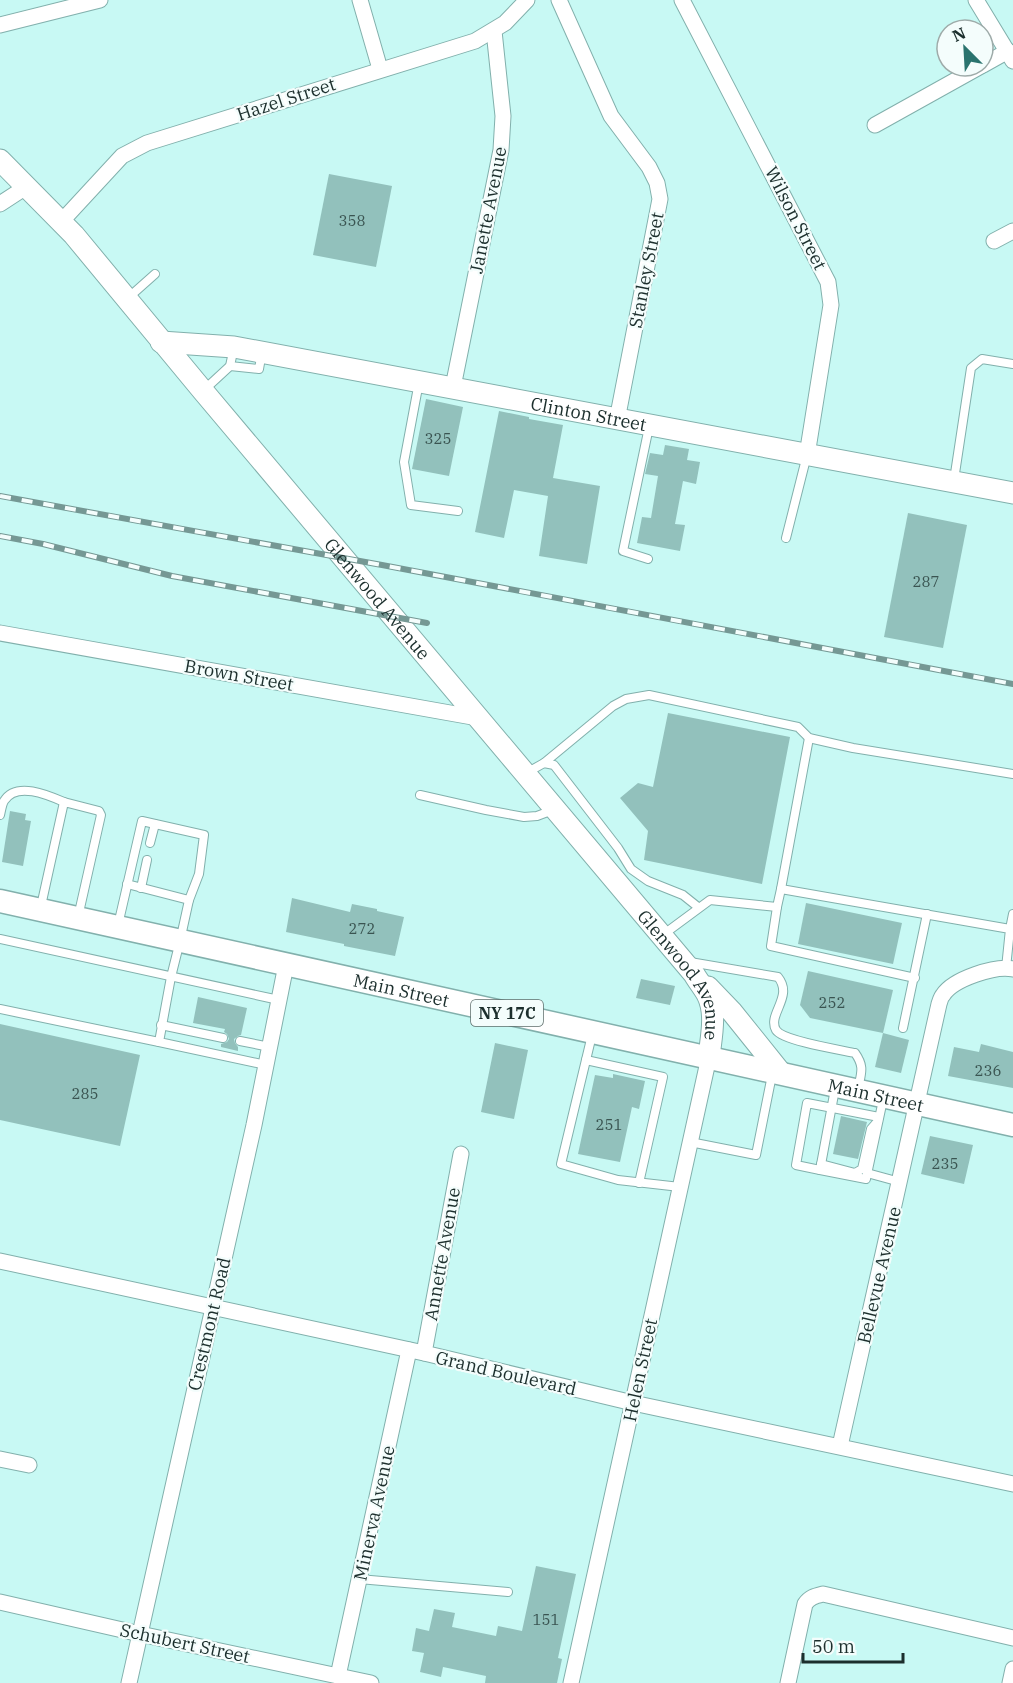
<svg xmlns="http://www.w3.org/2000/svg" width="1013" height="1683" viewBox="0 0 1013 1683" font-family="'IBM Plex Serif',serif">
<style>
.building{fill:#92c1bc}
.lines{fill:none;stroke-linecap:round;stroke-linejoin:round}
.lane-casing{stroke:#82b0ac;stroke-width:10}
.street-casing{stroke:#82b0ac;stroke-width:17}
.secondary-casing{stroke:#82b0ac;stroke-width:23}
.primary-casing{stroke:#82b0ac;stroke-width:25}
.lane{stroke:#fff;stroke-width:8}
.street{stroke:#fff;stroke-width:15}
.secondary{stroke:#fff;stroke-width:21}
.primary{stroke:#fff;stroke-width:22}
.rail-casing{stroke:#759894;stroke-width:6}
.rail{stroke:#f4fdfc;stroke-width:4;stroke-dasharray:11;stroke-linecap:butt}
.labels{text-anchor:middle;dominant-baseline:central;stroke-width:4.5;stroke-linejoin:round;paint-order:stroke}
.number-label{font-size:15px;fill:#3a5451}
.shield{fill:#f4fdfc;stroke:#5d6d6b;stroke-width:1.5}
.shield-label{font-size:16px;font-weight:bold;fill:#1c2f2d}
.street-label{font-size:18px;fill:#1c2f2d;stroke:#f4fdfc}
</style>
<rect width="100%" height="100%" fill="#c8f9f4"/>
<g class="building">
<polygon points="329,174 392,186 376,267 313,255"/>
<polygon points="426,399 463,407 449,476 412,469"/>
<polygon points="499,411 529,417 529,419 563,425 553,478 600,486 587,564 539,556 548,496 514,490 504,538 475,532"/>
<polygon points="665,445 689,449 687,460 700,462 696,484 683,481 675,524 685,525 680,551 637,543 642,517 651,518 658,476 645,474 650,453 663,455"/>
<polygon points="908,513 967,525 943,648 884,637"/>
<polygon points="668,713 790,737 762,884 644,860 648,831 620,798 638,783 653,787"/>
<polygon points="10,811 26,814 25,820 31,821 23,866 2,862"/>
<polygon points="292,898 350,912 352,904 377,909 377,911 404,917 395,956 344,946 344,944 286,932"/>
<polygon points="806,903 902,923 893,964 798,944"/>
<polygon points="808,971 893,990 883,1033 810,1018 800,1005"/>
<polygon points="641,979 675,986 670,1005 636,998"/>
<polygon points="198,997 247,1008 241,1035 238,1036 234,1039 235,1043 238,1047 238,1051 221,1047 221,1044 227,1042 229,1039 227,1034 224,1032 225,1029 193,1023"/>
<polygon points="0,1024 140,1055 120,1146 0,1120"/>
<polygon points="883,1033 909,1040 901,1073 875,1067"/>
<polygon points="495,1043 528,1050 514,1119 481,1112"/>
<polygon points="981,1044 1013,1052 1013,1088 948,1076 954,1047 979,1052"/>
<polygon points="613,1074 645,1081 639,1109 632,1107 620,1162 578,1154 595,1075 613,1078"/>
<polygon points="841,1116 867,1122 858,1159 833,1154"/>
<polygon points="930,1136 973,1145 964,1184 921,1174"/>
<polygon points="536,1566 576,1574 558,1658 562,1659 557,1683 485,1683 486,1676 443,1667 441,1677 420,1672 424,1653 412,1651 416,1628 429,1631 434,1609 455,1613 452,1627 496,1636 498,1626 522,1631"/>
</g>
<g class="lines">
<defs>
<g id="lane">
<polyline points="128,298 155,274"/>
<polyline points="230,366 259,369 262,352"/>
<polyline points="419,382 404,462 411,505 458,511"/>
<polyline points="204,390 230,366 234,347"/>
<polyline points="954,480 971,368 982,359 1013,364"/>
<polyline points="786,538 807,455"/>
<polyline points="648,559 623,551 649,427"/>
<polyline points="544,763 613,706 626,699 649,695 798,727 809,738 853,748 1013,774"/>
<polyline points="528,772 544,763 554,765 618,848 631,869 648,881 683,895 698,907"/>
<polyline points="420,795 486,810 524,817 537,816 553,810"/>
<path d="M0,815C1,811 2,804 4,801C16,781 48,795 64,802"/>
<polyline points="150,843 155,824"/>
<polyline points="127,884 189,900"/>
<polyline points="141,888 147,860"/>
<polyline points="781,889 809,738"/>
<polyline points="41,906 64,802 99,811 101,815 78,917"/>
<polyline points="777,907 771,946 915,978"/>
<polyline points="118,925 142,821 204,835 199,874 189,900 180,941 171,977 159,1042 266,1065"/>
<polyline points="1010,929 1013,914"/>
<polyline points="664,934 710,900 777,907 781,889 1010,929 1006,968"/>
<polyline points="0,939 279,1000"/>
<path d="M690,962L778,977C794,997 767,1014 776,1030C783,1041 841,1050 855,1053C865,1067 861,1073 858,1089"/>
<polyline points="0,1009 159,1042"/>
<polyline points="161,1025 223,1038"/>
<polyline points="903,1028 927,914"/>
<polyline points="592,1035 561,1164 618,1180 680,1187"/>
<polyline points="240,1041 270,1047"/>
<polyline points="586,1060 663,1077 639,1183"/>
<polyline points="835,1089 820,1170 866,1179 883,1100"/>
<polyline points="690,1142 756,1155 772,1075"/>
<polyline points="821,1164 855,1173 862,1169 871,1129 878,1121"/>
<polyline points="820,1170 796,1165 807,1103 879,1117"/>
<polyline points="867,1173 900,1182"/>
<polyline points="359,1579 508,1592"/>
</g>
<g id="street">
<polyline points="360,0 380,69"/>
<polyline points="559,0 611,116 649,167 657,183 660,199 617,420"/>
<polyline points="682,0 828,282 831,305 807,455"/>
<polyline points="976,0 1013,61"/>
<polyline points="0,25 100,0"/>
<polyline points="983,65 1008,51"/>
<polyline points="875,125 981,66"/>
<polyline points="0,204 26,187"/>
<polyline points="61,222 122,156 147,143 475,41 505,23 527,0"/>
<polyline points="994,241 1013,231"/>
<polyline points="453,387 501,150 503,116 494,31"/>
<polyline points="0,633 478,718"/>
<polyline points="0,1261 424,1353 633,1403 1013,1484"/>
<polyline points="424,1353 461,1154"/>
<path d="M840,1446L939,1004C940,1001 941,997 943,995C953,979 996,965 1013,969"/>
<polyline points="0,1459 29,1465"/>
<polyline points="0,1602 140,1634 371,1683"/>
<polyline points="338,1676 409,1350"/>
<polyline points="129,1683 254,1125 286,965"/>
<polyline points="571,1683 709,1057"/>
<path d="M788,1683L805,1604C810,1597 815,1596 823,1594L1013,1638"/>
<polyline points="1010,1683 1013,1669"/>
</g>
<g id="secondary">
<path id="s1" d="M0,160L74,235L203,391L694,974C698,981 703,987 707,994C717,1013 711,1037 709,1057"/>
<path id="s2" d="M161,342L234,347L1013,493"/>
<polyline points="708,987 732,1012 781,1073"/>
</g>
<g id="primary">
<path id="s3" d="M0,901L1013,1125"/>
</g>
</defs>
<use href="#lane" class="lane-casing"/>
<use href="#street" class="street-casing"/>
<use href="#secondary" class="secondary-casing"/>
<use href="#primary" class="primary-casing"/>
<use href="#lane" class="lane"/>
<use href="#street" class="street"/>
<use href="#secondary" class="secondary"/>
<use href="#primary" class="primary"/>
<defs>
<g id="rail">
<polyline points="0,496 382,565 1013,684"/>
<polyline points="0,536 43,544 172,576 427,623"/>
</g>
</defs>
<use href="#rail" class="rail-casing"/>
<use href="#rail" class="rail"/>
</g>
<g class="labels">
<g class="number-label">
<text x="352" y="220">358</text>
<text x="438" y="438">325</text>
<text x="926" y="581">287</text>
<text x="362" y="928">272</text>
<text x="832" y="1002">252</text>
<text x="988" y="1070">236</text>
<text x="85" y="1093">285</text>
<text x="609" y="1124">251</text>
<text x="945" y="1163">235</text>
<text x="546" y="1619">151</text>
</g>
<rect class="shield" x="471" y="1000" width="72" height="26" rx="4.5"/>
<g class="shield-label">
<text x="507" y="1013">NY 17C</text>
</g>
<g class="street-label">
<text transform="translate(286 99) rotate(-18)">Hazel Street</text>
<text transform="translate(488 210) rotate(-79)">Janette Avenue</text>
<text transform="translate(796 218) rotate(63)">Wilson Street</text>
<text transform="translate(646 270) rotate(-79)">Stanley Street</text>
<text stroke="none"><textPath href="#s2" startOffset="434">Clinton Street</textPath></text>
<text stroke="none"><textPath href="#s1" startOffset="579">Glenwood Avenue</textPath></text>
<text transform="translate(239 675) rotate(10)">Brown Street</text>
<text stroke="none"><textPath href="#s1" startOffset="1065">Glenwood Avenue</textPath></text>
<text stroke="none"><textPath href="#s3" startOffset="411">Main Street</textPath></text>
<text stroke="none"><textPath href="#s3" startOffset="897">Main Street</textPath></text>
<text transform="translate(442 1254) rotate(-80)">Annette Avenue</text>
<text transform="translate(879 1275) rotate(-77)">Bellevue Avenue</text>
<text transform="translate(209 1324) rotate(-77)">Crestmont Road</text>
<text transform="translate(640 1370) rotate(-78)">Helen Street</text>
<text transform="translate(506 1373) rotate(13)">Grand Boulevard</text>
<text transform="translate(374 1513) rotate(-78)">Minerva Avenue</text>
<text transform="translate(185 1643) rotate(12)">Schubert Street</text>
</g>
</g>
<g transform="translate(965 48) rotate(336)"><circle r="28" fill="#f4fdfc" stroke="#9eaba9" stroke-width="1.5"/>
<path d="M0-4.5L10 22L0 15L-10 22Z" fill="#2a736e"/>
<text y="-9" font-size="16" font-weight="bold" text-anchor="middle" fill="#1c2f2d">N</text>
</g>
<path d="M803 1653v9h100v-9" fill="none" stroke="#1c2f2d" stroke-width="3"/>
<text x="812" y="1653" font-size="18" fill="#1c2f2d" stroke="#f4fdfc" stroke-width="4.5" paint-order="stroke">50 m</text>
</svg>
